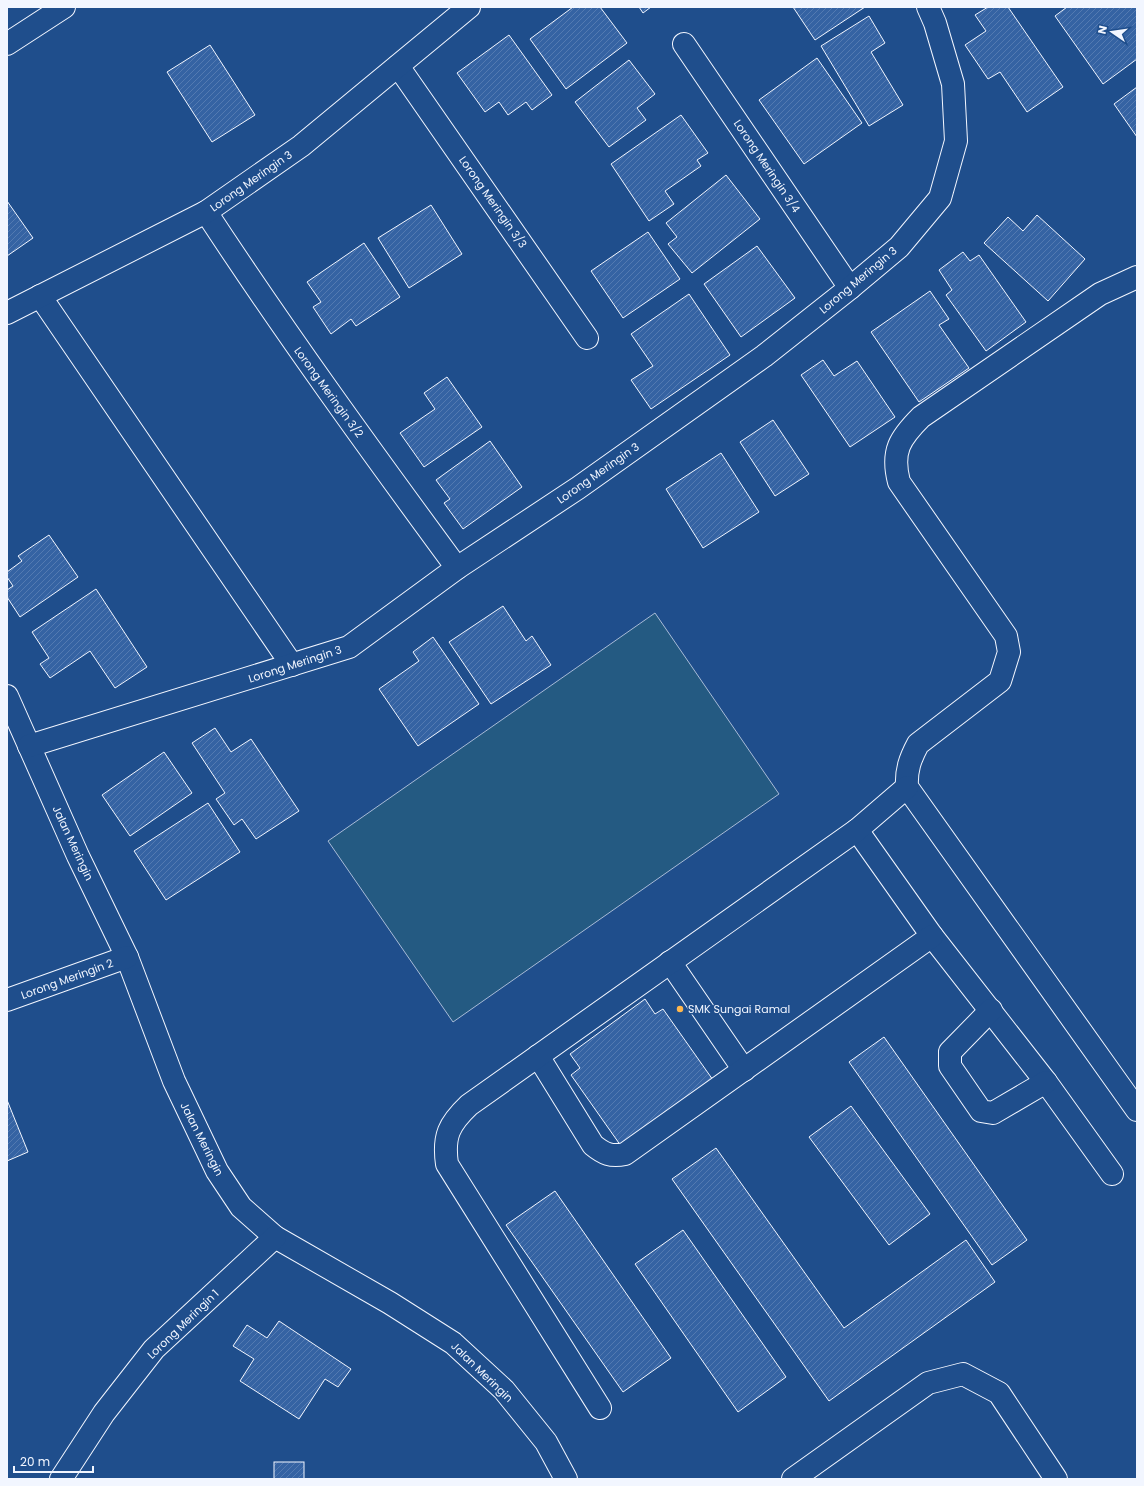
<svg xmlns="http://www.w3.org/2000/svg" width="1144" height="1486" viewBox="0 0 1144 1486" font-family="Poppins,sans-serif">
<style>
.green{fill:#245a82;stroke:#a8bbd7}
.building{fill:url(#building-hatch);stroke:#f2f6ff}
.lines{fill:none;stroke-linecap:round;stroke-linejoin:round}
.minor-casing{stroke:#f2f6ff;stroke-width:24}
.minor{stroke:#1f4e8c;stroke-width:22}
.poi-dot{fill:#ffb74d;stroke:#1f4e8c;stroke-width:1.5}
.labels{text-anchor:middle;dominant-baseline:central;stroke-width:3;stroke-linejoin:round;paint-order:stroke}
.street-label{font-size:11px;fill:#f2f6ff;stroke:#1f4e8c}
.poi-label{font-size:11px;fill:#f2f6ff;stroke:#1f4e8c;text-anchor:start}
</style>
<defs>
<pattern id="building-hatch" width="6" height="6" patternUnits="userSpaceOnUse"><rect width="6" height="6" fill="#3563a3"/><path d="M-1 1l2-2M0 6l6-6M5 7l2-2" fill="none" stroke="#537ab1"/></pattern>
</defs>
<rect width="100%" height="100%" fill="#1f4e8c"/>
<polygon class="green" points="655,613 779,794 453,1022 328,841"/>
<g class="building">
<polygon points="573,7 600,7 627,43 566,89 530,39"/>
<polygon points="639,7 651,7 643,13"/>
<polygon points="793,7 865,7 815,40"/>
<polygon points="988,7 1008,7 1063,87 1027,112 1000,72 988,79 965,45 986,31 975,15"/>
<polygon points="1067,7 1137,7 1137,59 1103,84 1055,16"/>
<polygon points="869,16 885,43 871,52 903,105 869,126 821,46"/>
<polygon points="509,35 552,95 532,110 526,102 508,115 499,102 485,112 457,73"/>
<polygon points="210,45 255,115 212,142 167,72"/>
<polygon points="817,58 862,123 804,164 759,100"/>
<polygon points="629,60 655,94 637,108 646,120 609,147 575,102"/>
<polygon points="1137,87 1137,137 1114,104"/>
<polygon points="681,115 708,153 697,160 701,166 665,191 674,204 649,221 611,164"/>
<polygon points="726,175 760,219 692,273 668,244 677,237 666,223"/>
<polygon points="7,201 33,238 7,256"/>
<polygon points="431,205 462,254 409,288 378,238"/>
<polygon points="1037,215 1085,259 1048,301 984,243 1008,217 1023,231"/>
<polygon points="648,232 680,279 623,318 591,271"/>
<polygon points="364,243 400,297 356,326 351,319 331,334 313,307 321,302 307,282"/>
<polygon points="757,246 795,298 741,337 704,284"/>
<polygon points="963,252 970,261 979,255 1026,322 986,351 946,295 952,290 939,270"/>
<polygon points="930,291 949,319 939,325 969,368 919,402 871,332"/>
<polygon points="689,294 730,355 651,409 631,380 653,366 631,334"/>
<polygon points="823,360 834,376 857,361 895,417 850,447 801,375"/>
<polygon points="447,377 482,427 424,467 400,433 435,409 424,393"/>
<polygon points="773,420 809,474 775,496 740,442"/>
<polygon points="490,441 522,487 463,529 444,503 450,499 436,480"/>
<polygon points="721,453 759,512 703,548 666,489"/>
<polygon points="49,535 78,577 20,617 7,597 7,590 13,586 7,577 7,572 22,561 18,556"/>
<polygon points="96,589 147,667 115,688 90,651 50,678 40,664 49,658 32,632"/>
<polygon points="503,606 526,641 532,636 551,665 491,704 449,642"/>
<polygon points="433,637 479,704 418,746 379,689 419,661 413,652"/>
<polygon points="215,728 231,752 251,739 299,811 256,839 242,819 234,825 216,799 225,793 192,743"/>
<polygon points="164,752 192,793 130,836 102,795"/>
<polygon points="208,803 240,852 166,900 134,851"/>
<polygon points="645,999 655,1014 663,1009 713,1080 621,1146 571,1075 580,1068 570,1054"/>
<polygon points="884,1037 1027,1240 992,1265 849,1062"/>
<polygon points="7,1100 28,1152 7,1161"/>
<polygon points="851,1106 930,1214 889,1245 809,1137"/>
<polygon points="716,1148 844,1328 966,1240 995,1282 829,1401 672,1179"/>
<polygon points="555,1191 671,1358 623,1392 506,1225"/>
<polygon points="683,1230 786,1377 738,1412 635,1264"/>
<polygon points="279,1321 351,1369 338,1387 325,1379 299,1419 240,1381 254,1359 233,1346 247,1325 267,1338"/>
<rect x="274" y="1462" width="30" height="17"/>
</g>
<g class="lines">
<defs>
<g id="minor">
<polyline points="7,44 64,7"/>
<polyline points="684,44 850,288"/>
<polyline points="398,66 587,338"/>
<path d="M206,212C286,334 371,451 457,568"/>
<path d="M1137,277L1100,294L921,417C900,438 891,451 899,482L1006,636L1009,652L1000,681L918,744C910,759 906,770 907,787L1137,1110"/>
<polyline points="40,296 292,665"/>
<polyline points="7,313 206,212 301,146 469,7"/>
<polyline points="7,696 78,856 127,957 174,1081 217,1171 241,1207 275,1237 390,1303 453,1343 504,1390 546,1442 566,1479"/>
<polyline points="29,746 349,647 457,568 578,488 764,356 850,288 899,247 940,198 956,141 953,84 935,23 928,7"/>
<polyline points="857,830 932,936 1046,1082 1112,1174"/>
<polyline points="670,962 744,1070"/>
<polyline points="7,1000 127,957"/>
<polyline points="991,1010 950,1052 950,1066 981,1111 993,1113 1046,1082"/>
<path d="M538,1056L593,1145C604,1154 611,1157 625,1154L932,936"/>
<path d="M600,1408L447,1164C443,1136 449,1124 469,1105L857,830L907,787"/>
<polyline points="61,1479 104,1413 154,1349 275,1237"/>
<polyline points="793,1479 928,1383 963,1374 999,1393 1056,1479"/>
</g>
</defs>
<use href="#minor" class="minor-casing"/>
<use href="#minor" class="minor"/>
</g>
<circle class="poi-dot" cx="680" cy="1009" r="4"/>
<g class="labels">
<g class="street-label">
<text transform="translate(767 166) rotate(56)">Lorong Meringin 3/4</text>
<text transform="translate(251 181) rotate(-35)">Lorong Meringin 3</text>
<text transform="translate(493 202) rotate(55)">Lorong Meringin 3/3</text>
<text transform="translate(858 280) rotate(-40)">Lorong Meringin 3</text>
<text transform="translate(329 392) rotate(54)">Lorong Meringin 3/2</text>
<text transform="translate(598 473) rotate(-35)">Lorong Meringin 3</text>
<text transform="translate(295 664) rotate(-18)">Lorong Meringin 3</text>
<text transform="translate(73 843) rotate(65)">Jalan Meringin</text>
<text transform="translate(67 979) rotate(-20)">Lorong Meringin 2</text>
<text transform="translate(202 1139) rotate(63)">Jalan Meringin</text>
<text transform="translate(183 1324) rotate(-44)">Lorong Meringin 1</text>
<text transform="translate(482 1372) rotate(44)">Jalan Meringin</text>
</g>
<g class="poi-label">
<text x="688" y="1009">SMK Sungai Ramal</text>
</g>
</g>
<rect width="1144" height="1486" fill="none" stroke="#f2f6ff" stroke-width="16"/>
<g transform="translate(1112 32) rotate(283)" stroke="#1f4e8c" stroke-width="3" paint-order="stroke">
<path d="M0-3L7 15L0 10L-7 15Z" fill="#f2f6ff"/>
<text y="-6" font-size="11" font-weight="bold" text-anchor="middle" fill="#f2f6ff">N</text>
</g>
<path d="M14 1466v6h79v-6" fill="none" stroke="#f2f6ff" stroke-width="2"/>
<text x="20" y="1466" font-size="12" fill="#f2f6ff" stroke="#1f4e8c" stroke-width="3" paint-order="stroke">20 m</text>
</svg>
